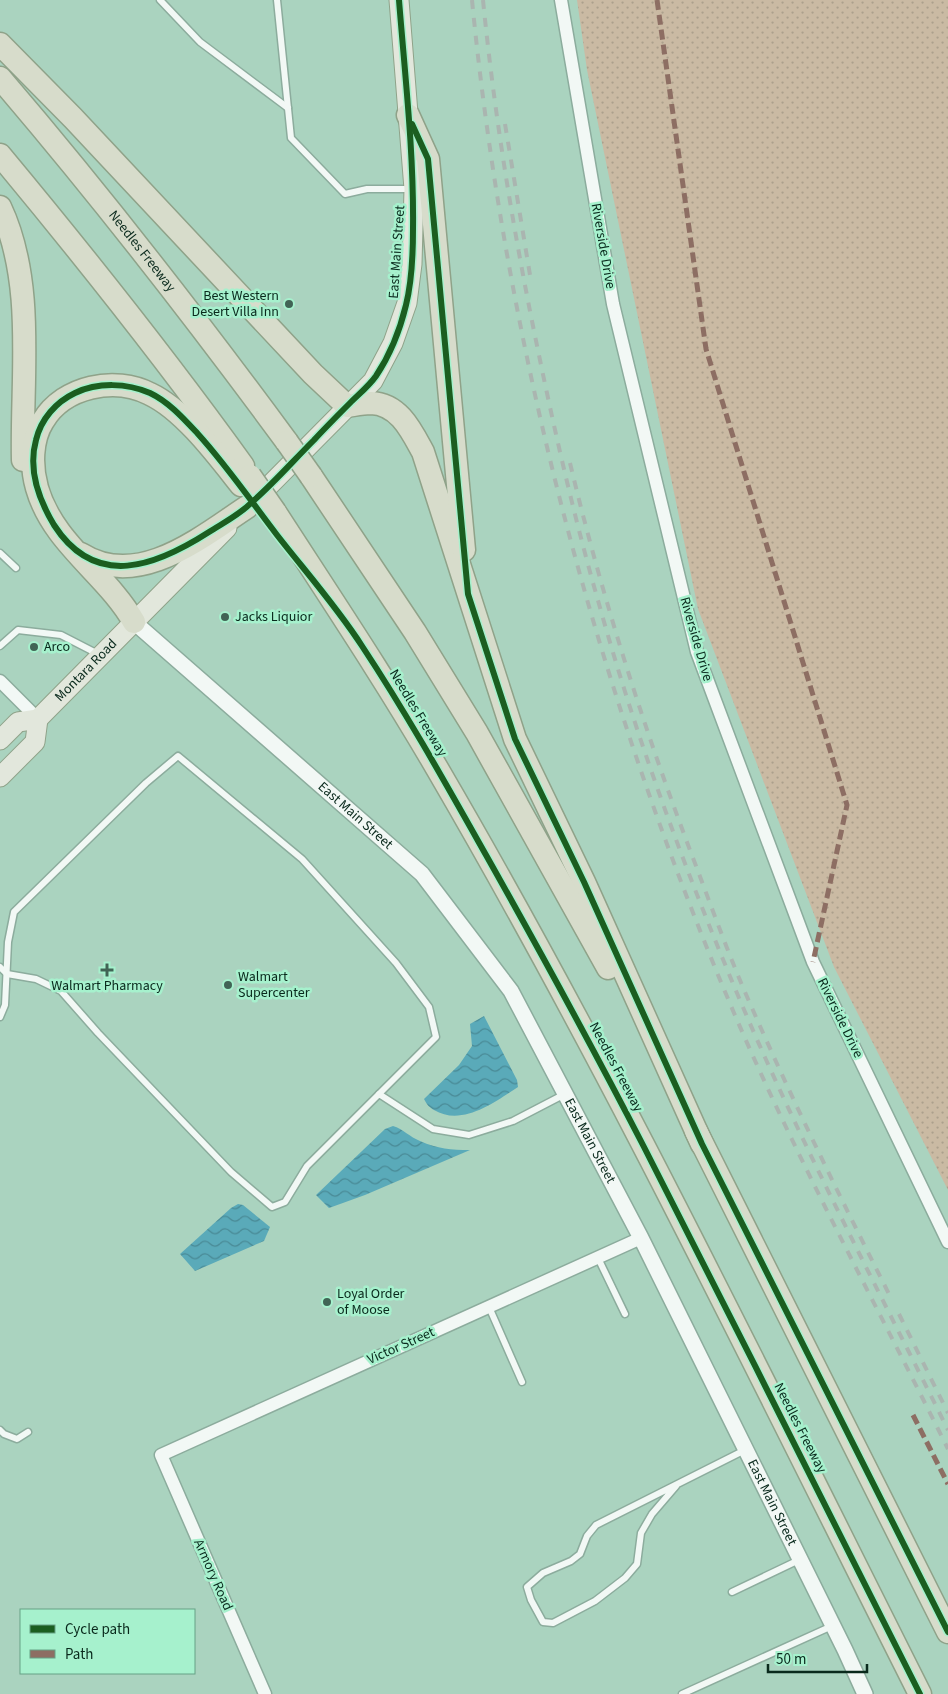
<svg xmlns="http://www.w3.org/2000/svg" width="948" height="1694" viewBox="0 0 948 1694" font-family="'Source Sans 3',sans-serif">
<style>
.grass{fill:url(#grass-dots)}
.water{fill:url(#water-waves)}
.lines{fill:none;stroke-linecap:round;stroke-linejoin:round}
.service-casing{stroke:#8cac9d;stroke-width:9}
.minor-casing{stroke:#8cac9d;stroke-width:15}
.tertiary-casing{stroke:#8cac9d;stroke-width:18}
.primary-casing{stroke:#8fa289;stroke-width:21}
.motorway-casing{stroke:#8fa289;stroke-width:25}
.service{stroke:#f2f8f5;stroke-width:6}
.minor{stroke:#f2f8f5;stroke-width:12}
.tertiary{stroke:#f2f8f5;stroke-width:15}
.primary{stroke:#e2e7dc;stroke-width:19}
.motorway{stroke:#d7dccb;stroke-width:22}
.rail{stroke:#aab5b0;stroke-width:4;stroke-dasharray:9 9;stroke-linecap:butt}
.motorway-bridge-casing{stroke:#8fa289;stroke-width:25;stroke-linecap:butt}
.motorway-bridge{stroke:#d7dccb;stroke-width:22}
.quiet{stroke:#8d6e63;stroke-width:5;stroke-dasharray:10 5;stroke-linecap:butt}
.cycleway-casing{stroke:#a6f1cd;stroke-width:9}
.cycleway{stroke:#1b5e20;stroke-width:6}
.poi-dot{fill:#416455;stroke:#a6f1cd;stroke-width:2}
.labels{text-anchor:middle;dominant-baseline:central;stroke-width:5;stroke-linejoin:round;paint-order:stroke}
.street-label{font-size:14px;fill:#09291c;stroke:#a6f1cd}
.poi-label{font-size:14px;fill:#09291c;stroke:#a6f1cd;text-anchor:start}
</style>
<defs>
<pattern id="grass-dots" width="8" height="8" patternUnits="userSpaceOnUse" patternTransform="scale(1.25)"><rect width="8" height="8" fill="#cabaa3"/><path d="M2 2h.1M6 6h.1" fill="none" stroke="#aca08c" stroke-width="1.8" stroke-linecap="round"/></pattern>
<pattern id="water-waves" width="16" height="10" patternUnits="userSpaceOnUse" patternTransform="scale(1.25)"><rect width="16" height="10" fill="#5aaab9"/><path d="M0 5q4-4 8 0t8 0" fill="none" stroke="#498a96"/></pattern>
</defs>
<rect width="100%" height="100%" fill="#aad3bf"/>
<polygon class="grass" points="577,0 948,0 948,1190 834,967 698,609 587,70"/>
<g class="water">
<path d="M484,1016L517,1080L518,1087C495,1102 462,1127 434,1110C429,1107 427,1105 424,1099L459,1065L472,1046L470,1024Z"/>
<path d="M393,1126C403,1129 410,1137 420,1141C438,1149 451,1150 470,1150L365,1195L329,1208L316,1195L385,1129Z"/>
<polygon points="238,1204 243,1205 270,1227 264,1241 195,1271 180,1254 231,1208"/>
</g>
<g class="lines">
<defs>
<g id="service">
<polyline points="160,0 200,42 288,108"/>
<polyline points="277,0 291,138 345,194 367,189 412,189"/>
<polyline points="0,553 16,568"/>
<polyline points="0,646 18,630 61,635 98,654"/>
<polyline points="0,967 7,974 36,979 61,991 98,1033 231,1172 272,1207 285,1202 307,1166 379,1094 433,1129 469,1135 513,1121 565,1094"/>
<polyline points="0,1017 5,1005 8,942 14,912 146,783 178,756 302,859 396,963 429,1007 436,1037 379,1094"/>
<polyline points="598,1258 625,1314"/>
<polyline points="489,1307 522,1382"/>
<polyline points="0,1430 4,1434 17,1439 28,1432"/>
<polyline points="676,1486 652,1514 641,1533 637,1564 625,1578 595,1601 553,1623 543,1622 531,1600 527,1587 543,1573 571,1561 580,1554 587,1536 596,1525 745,1450"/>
<polyline points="732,1592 799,1560"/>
<polyline points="682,1694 832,1626"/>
</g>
<g id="minor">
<polyline points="561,0 613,304 697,652 813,962 948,1242"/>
<polyline points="0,681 38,719"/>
<polyline points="265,1694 161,1455 641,1238"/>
</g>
<g id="tertiary">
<path id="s1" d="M134,622L422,874L511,991L641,1238L845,1650L865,1694"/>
</g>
<g id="primary">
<polyline points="252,503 373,381 393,343 407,303 412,264 414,189 399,0"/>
<path id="s2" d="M0,740L18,722L38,719L227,528"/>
<polyline points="0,777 35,742 38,719"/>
</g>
<g id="motorway">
<path d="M0,44L73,118L313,374L347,406C354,405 363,403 371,403C399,404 411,430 423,452L515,739L584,882L702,1144"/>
<path id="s3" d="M0,78C101,196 195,317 287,442"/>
<polyline points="408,115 428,159 464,550"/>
<path d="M0,155C84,256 166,359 243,466"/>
<path d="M0,207C36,283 21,378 23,460"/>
<polyline points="311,476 415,632 477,733 608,968"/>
<path d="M275,512C330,597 387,682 438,770C613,1070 764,1384 920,1694"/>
<path d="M81,554C138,590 200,538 247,507"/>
<path d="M134,622C107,574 53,544 37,488C31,467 31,440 43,421C64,386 115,376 150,394C184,410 218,456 241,485"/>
<polyline points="696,1131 948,1632"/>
</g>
</defs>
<use href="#service" class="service-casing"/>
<use href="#minor" class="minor-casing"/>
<use href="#tertiary" class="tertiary-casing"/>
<use href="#primary" class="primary-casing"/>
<use href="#motorway" class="motorway-casing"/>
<use href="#service" class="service"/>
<use href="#minor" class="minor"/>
<use href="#tertiary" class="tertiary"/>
<use href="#primary" class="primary"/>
<use href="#motorway" class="motorway"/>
<g class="rail">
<path d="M472,0C506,348 597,692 734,1013C798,1162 876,1304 948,1449"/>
<path d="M483,0C495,121 515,241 540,360C557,442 576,524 599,604C637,741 687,875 742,1005C804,1150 878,1289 948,1430"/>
<polyline points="505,124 530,275"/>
<path d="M570,463C602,597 644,729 693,858C712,908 730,959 752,1008C795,1106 842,1201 890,1296"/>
<polyline points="899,1314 948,1413"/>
</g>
<defs>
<g id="motorway-bridge">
<polyline points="287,442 311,476"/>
<polyline points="250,476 275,512"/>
</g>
</defs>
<use href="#motorway-bridge" class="motorway-bridge-casing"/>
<use href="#motorway-bridge" class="motorway-bridge"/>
<g class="quiet">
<polyline points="657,0 706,349 847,805 813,962"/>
<polyline points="913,1415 948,1484"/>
</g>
<defs>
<g id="cycleway">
<path d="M399,0C405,76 414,153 413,229C413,254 412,281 406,305C400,330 390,355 376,376C369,386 359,394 350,403C338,415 326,427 314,440C293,461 273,484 251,503C239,515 223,523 209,532C156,566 96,590 54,525C39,500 28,469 36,440C41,419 56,402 75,393C98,382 127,383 150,393C169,402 184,419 198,434C227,466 251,501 277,535C305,571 337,607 362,646C407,714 446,784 486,855C540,951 593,1048 644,1147C737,1329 828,1511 920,1694"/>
<polyline points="412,124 428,159 468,594 515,739 584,882 702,1144 948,1632"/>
</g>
</defs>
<use href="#cycleway" class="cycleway-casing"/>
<use href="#cycleway" class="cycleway"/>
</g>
<g class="poi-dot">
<circle cx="289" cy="304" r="5"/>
<circle cx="225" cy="617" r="5"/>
<circle cx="34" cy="647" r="5"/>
<path d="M104.5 962.5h5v5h5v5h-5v5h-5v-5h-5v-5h5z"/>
<circle cx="228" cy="985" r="5"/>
<circle cx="327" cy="1302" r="5"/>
</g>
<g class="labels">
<g class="street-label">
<text transform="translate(603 246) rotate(80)">Riverside Drive</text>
<text stroke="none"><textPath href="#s3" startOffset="224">Needles Freeway</textPath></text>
<text transform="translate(397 252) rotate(-86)">East Main Street</text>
<text transform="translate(696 639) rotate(74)">Riverside Drive</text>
<text stroke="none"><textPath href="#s2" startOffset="114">Montara Road</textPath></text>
<text transform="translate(418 713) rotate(59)">Needles Freeway</text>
<text stroke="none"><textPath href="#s1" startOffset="294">East Main Street</textPath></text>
<text transform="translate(840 1018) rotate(64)">Riverside Drive</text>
<text transform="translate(616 1067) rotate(62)">Needles Freeway</text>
<text stroke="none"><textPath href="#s1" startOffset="699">East Main Street</textPath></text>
<text transform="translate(401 1346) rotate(-24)">Victor Street</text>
<text transform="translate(800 1428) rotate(63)">Needles Freeway</text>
<text stroke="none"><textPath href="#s1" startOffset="1104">East Main Street</textPath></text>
<text transform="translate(213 1575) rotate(66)">Armory Road</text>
</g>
<g class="poi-label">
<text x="279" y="296" text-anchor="end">Best Western<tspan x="279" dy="16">Desert Villa Inn</tspan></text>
<text x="235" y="617">Jacks Liquior</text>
<text x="44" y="647">Arco</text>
<text x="238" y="977">Walmart<tspan x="238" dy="16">Supercenter</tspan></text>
<text x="107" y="986" text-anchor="middle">Walmart Pharmacy</text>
<text x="337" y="1294">Loyal Order<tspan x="337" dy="16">of Moose</tspan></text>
</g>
</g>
<rect x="20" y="1609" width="175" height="65" fill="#a6f1cd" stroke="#67a186"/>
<rect x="30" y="1625" width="25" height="8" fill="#1b5e20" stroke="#67a186"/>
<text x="65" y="1634" font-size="15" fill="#09291c">Cycle path</text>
<rect x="30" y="1650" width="25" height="8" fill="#8d6e63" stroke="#67a186"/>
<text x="65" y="1659" font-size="15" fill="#09291c">Path</text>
<path d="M768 1664v8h99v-8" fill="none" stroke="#09291c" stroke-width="2.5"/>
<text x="776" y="1664" font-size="15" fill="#09291c" stroke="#a6f1cd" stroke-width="4" paint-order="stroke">50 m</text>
</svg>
